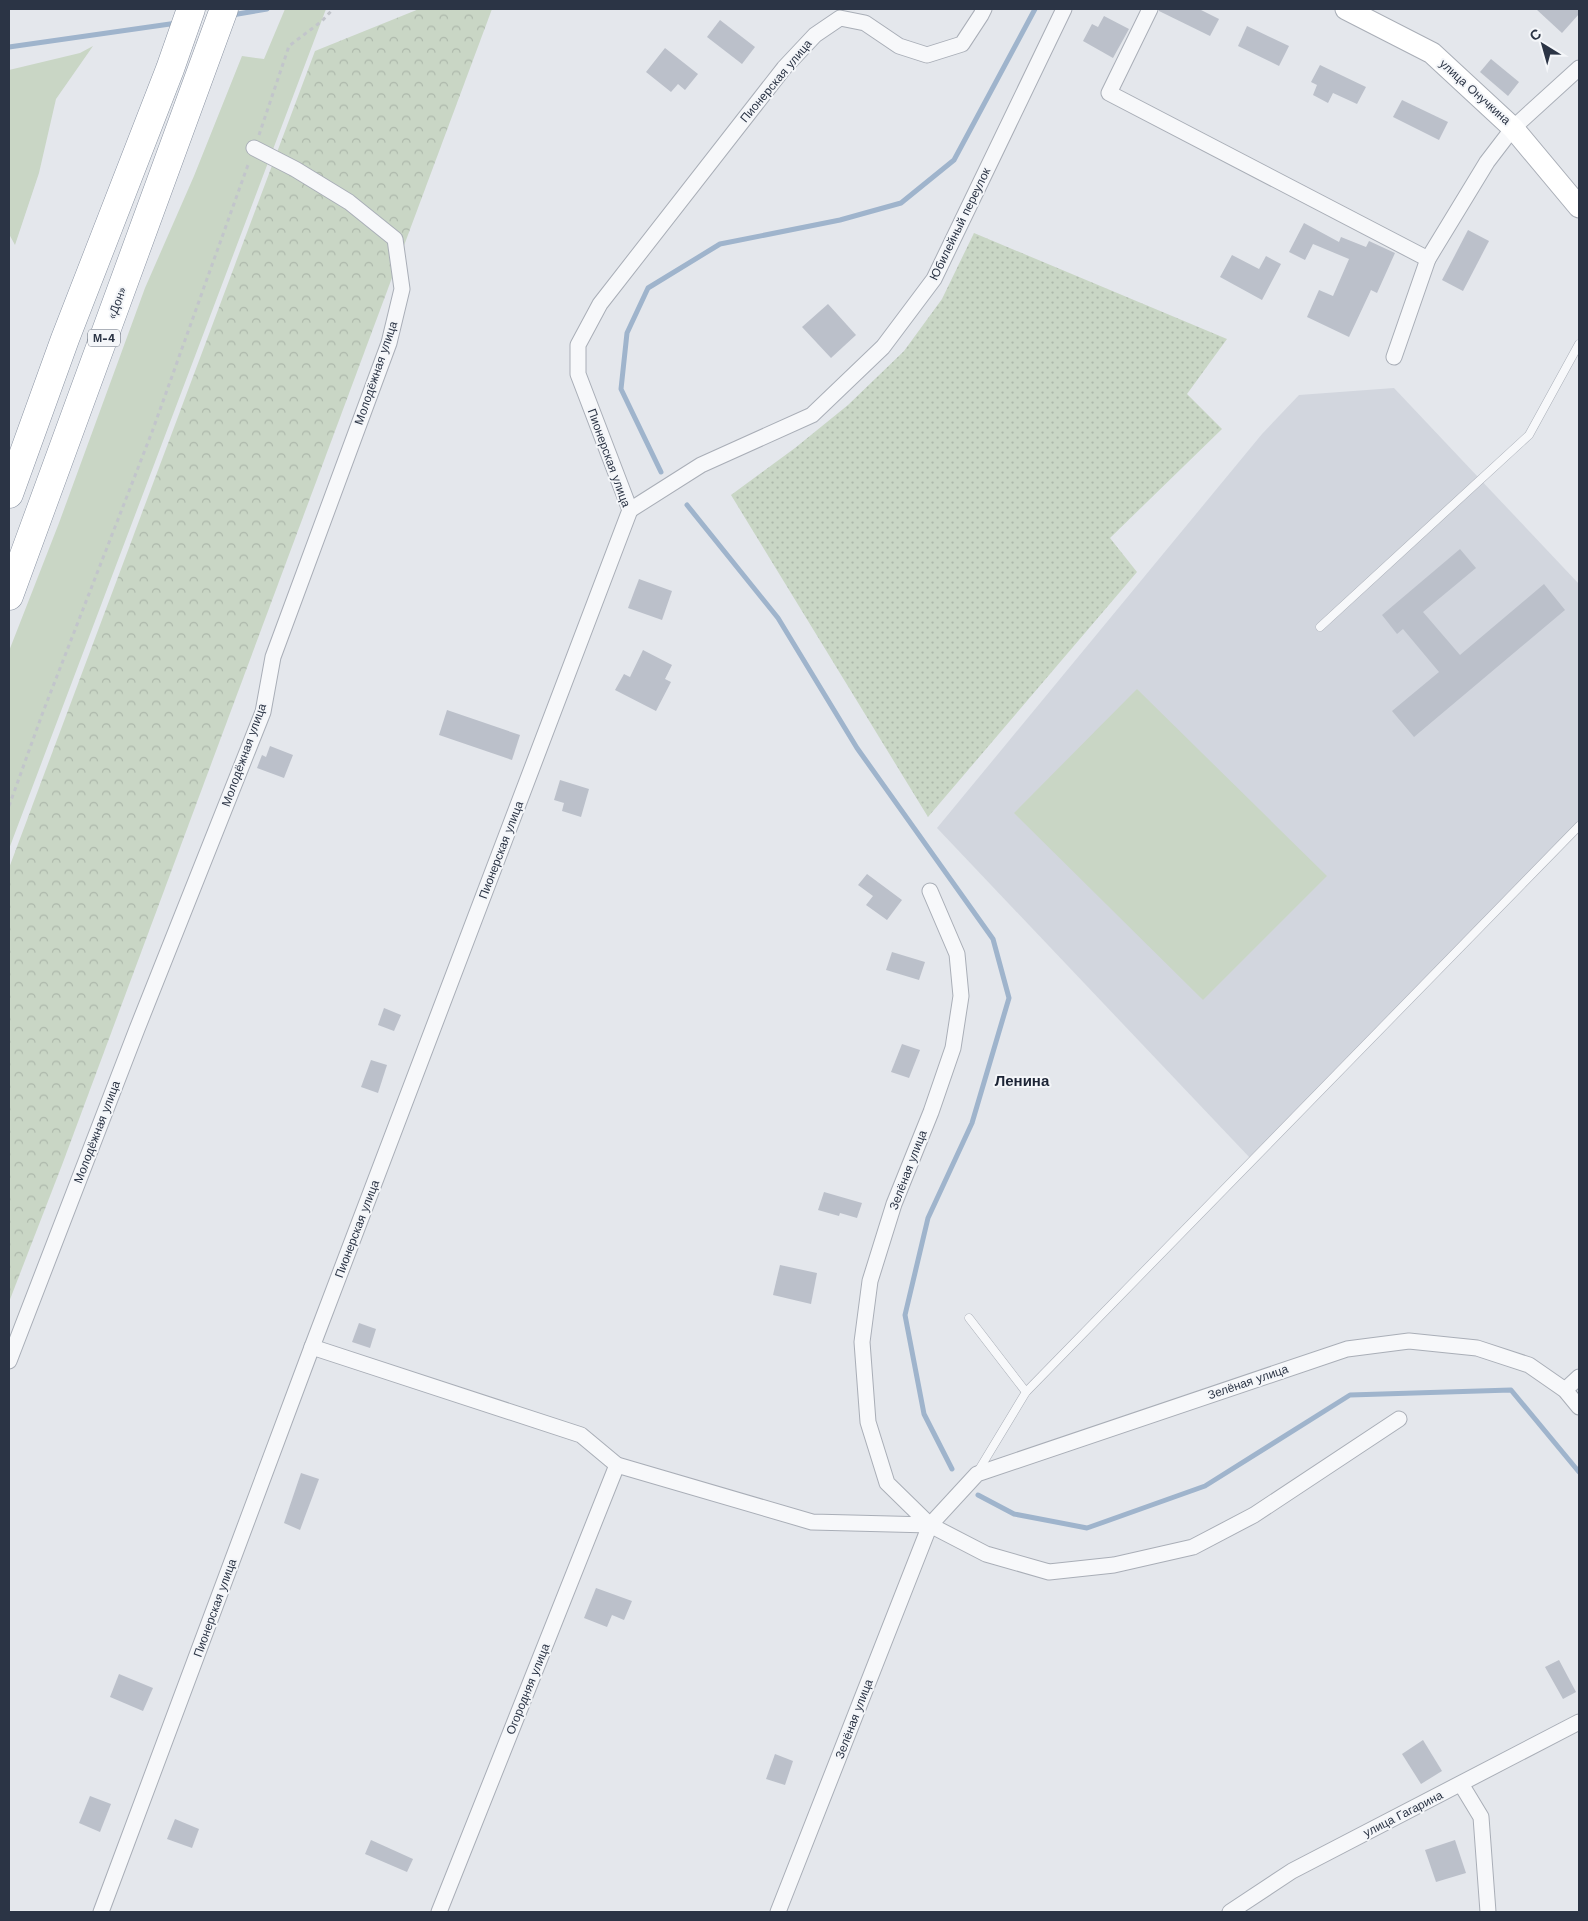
<svg xmlns="http://www.w3.org/2000/svg" width="1588" height="1921" viewBox="0 0 1588 1921" font-family="'Work Sans',sans-serif">
<style>
.built{fill:#d2d6de}
.green{fill:#c9d6c5}
.forest{fill:url(#forest-crowns)}
.park{fill:url(#park-dots)}
.lines{fill:none;stroke-linecap:round;stroke-linejoin:round}
.stream{stroke:#9fb4cc;stroke-width:5}
.building{fill:#bbc0ca}
.lane-casing{stroke:#a9aeb7;stroke-width:9}
.street-casing{stroke:#a9aeb7;stroke-width:17}
.secondary-casing{stroke:#a9aeb7;stroke-width:23}
.highway-casing{stroke:#8b94a3;stroke-width:29}
.path{stroke:#c2c5cb;stroke-width:3;stroke-dasharray:4 4;stroke-linecap:butt}
.lane{stroke:#f7f8fa;stroke-width:8}
.street{stroke:#f7f8fa;stroke-width:15}
.secondary{stroke:#fff;stroke-width:21}
.highway{stroke:#fff;stroke-width:28}
.labels{text-anchor:middle;dominant-baseline:central;stroke-width:4;stroke-linejoin:round;paint-order:stroke}
.shield{fill:#f4f6f9;stroke:#676e7b;stroke-width:1}
.shield-label{font-size:11px;font-weight:bold;fill:#2b3445}
.street-label{font-size:12px;fill:#2b3445;stroke:#f4f6f9}
.quarter-label{font-size:15px;font-weight:bold;fill:#1d2536;stroke:#f4f6f9}
</style>
<defs>
<pattern id="forest-crowns" width="20" height="18" patternUnits="userSpaceOnUse" patternTransform="scale(1.25)"><rect width="20" height="18" fill="#c9d6c5"/><path d="M2 6a3 3 0 1 1 6 0M12 15a3 3 0 1 1 6 0" fill="none" stroke="#adb8ab"/></pattern>
<pattern id="park-dots" width="8" height="8" patternUnits="userSpaceOnUse" patternTransform="scale(1.25)"><rect width="8" height="8" fill="#c9d6c5"/><path d="M2 2h.1M6 6h.1" fill="none" stroke="#adb8ab" stroke-width="1.8" stroke-linecap="round"/></pattern>
</defs>
<rect width="100%" height="100%" fill="#e4e7ec"/>
<polygon class="built" points="1394,388 1579,584 1579,829 1251,1159 937,828 1262,434 1299,395"/>
<g class="green">
<polygon points="285,9 326,9 9,849 9,651 59,523 145,288 194,176 242,56 264,59"/>
<polygon points="93,46 56,99 39,173 15,245 9,234 9,70 80,53"/>
<polygon points="1137,689 1327,876 1203,1000 1014,813"/>
</g>
<polygon class="forest" points="419,9 492,9 62,1165 9,1302 9,868 315,51"/>
<polygon class="park" points="974,233 1227,339 1187,394 1222,429 1110,538 1137,572 928,817 731,495 795,448 848,405 904,351 942,299"/>
<g class="lines">
<g class="stream">
<polyline points="232,15 267,9"/>
<polyline points="9,47 177,23"/>
<polyline points="661,472 621,389 627,333 648,288 720,244 840,220 901,203 954,160 1035,9"/>
<polyline points="687,505 778,618 857,748 993,939 1009,998 972,1123 928,1218 905,1315 924,1414 952,1469"/>
<polyline points="978,1495 1014,1514 1087,1528 1205,1486 1350,1395 1511,1390 1579,1472"/>
</g>
</g>
<g class="building">
<polygon points="1159,9 1199,9 1219,19 1210,36 1159,11"/>
<polygon points="1536,9 1579,9 1579,14 1562,33"/>
<polygon points="1104,16 1129,29 1113,58 1083,41 1092,24 1098,27"/>
<polygon points="720,20 755,47 742,64 707,37"/>
<polygon points="1247,26 1289,46 1279,66 1238,46"/>
<polygon points="665,48 698,74 685,90 678,84 671,92 646,72"/>
<polygon points="1491,59 1519,82 1508,96 1480,72"/>
<polygon points="1320,65 1366,87 1357,104 1333,93 1328,103 1313,95 1317,85 1311,82"/>
<polygon points="1402,100 1448,122 1439,140 1393,117"/>
<polygon points="1304,223 1339,242 1341,237 1366,247 1369,241 1395,253 1377,293 1371,290 1349,337 1307,317 1319,290 1333,296 1349,259 1313,244 1305,260 1289,252"/>
<polygon points="1468,230 1489,241 1463,291 1442,280"/>
<polygon points="1232,255 1259,269 1266,256 1281,264 1262,300 1220,277"/>
<polygon points="828,304 856,335 831,358 802,327"/>
<polygon points="1460,549 1476,568 1423,612 1460,655 1544,584 1565,610 1414,737 1392,711 1439,672 1403,629 1397,634 1382,615"/>
<polygon points="639,579 672,591 662,620 628,608"/>
<polygon points="643,650 672,665 665,679 671,682 656,711 615,690 624,674 630,677"/>
<polygon points="447,710 520,735 512,760 439,735"/>
<polygon points="270,746 293,755 284,778 257,768 262,755 266,757"/>
<polygon points="560,780 589,789 581,817 562,811 564,803 554,800"/>
<polygon points="867,874 902,900 887,920 866,905 873,896 858,885"/>
<polygon points="892,952 925,962 919,980 886,970"/>
<polygon points="384,1008 401,1015 394,1031 378,1025"/>
<polygon points="902,1044 920,1050 909,1078 891,1072"/>
<polygon points="371,1060 387,1065 378,1093 361,1087"/>
<polygon points="824,1192 862,1203 857,1218 840,1213 839,1216 818,1210"/>
<polygon points="780,1265 817,1273 811,1304 773,1295"/>
<polygon points="359,1323 376,1329 370,1348 352,1342"/>
<polygon points="301,1473 319,1479 300,1530 284,1523"/>
<polygon points="596,1588 632,1601 624,1620 612,1615 607,1627 584,1618"/>
<polygon points="1559,1660 1576,1692 1563,1699 1545,1667"/>
<polygon points="119,1674 153,1688 143,1711 110,1697"/>
<polygon points="1423,1740 1442,1771 1421,1784 1402,1754"/>
<polygon points="775,1754 793,1761 785,1785 766,1779"/>
<polygon points="90,1796 111,1804 100,1832 79,1823"/>
<polygon points="175,1819 199,1829 192,1848 167,1839"/>
<polygon points="371,1840 413,1859 407,1872 365,1854"/>
<polygon points="1455,1840 1466,1873 1436,1882 1425,1850"/>
</g>
<g class="lines">
<defs>
<g id="lane">
<polyline points="1320,627 1529,435 1579,344"/>
<polyline points="969,1318 1026,1392"/>
<polyline points="977,1473 1026,1392 1579,826"/>
</g>
<g id="street">
<polyline points="1150,9 1109,93 1428,259"/>
<polyline points="1394,357 1428,259 1487,162 1513,128 1579,68"/>
<polyline points="630,510 701,465 812,415 883,347 934,279 1064,9"/>
<polyline points="930,891 957,954 961,996 953,1048 931,1112 894,1204 870,1281 862,1342 868,1422 887,1483 930,1525 986,1554 1049,1572 1114,1565 1193,1547 1254,1515 1399,1419"/>
<polyline points="312,1347 581,1435 617,1465 812,1522 930,1525"/>
<polyline points="9,1361 137,1029 263,712 273,657 389,343 402,289 395,239 349,202 295,169 254,148"/>
<polyline points="1565,1390 1579,1377"/>
<polyline points="1461,1784 1481,1817 1488,1912"/>
<polyline points="101,1912 312,1347 630,510 578,374 578,345 600,304 784,68 815,35 840,18 865,23 899,46 927,55 962,44 981,15 984,9"/>
<polyline points="439,1912 617,1465"/>
<polyline points="778,1912 930,1525 977,1474 1347,1349 1409,1341 1477,1348 1529,1365 1565,1390 1579,1407"/>
<polyline points="1230,1912 1292,1871 1579,1722"/>
</g>
<polyline id="secondary" points="1346,9 1432,53 1513,128 1579,207"/>
<g id="highway">
<polyline points="9,494 65,339 170,69 191,9"/>
<polyline points="9,596 224,9"/>
</g>
</defs>
<use href="#lane" class="lane-casing"/>
<use href="#street" class="street-casing"/>
<use href="#secondary" class="secondary-casing"/>
<use href="#highway" class="highway-casing"/>
<g class="path">
<polyline points="259,135 289,46 322,21 333,9"/>
<polyline points="9,806 43,712 152,432 249,162"/>
</g>
<use href="#lane" class="lane"/>
<use href="#street" class="street"/>
<use href="#secondary" class="secondary"/>
<use href="#highway" class="highway"/>
</g>
<g class="labels">
<rect class="shield" x="88" y="329.5" width="32" height="17" rx="4"/>
<g class="shield-label">
<text x="104" y="338">М-4</text>
</g>
<g class="street-label">
<text transform="translate(776 81) rotate(-50)">Пионерская улица</text>
<text transform="translate(1475 92) rotate(42)">улица Онучкина</text>
<text transform="translate(960 224) rotate(-64)">Юбилейный переулок</text>
<text transform="translate(117 303) rotate(-70)">«Дон»</text>
<text transform="translate(376 373) rotate(-71)">Молодёжная улица</text>
<text transform="translate(609 458) rotate(70)">Пионерская улица</text>
<text transform="translate(244 755) rotate(-70)">Молодёжная улица</text>
<text transform="translate(501 850) rotate(-69)">Пионерская улица</text>
<text transform="translate(97 1132) rotate(-69)">Молодёжная улица</text>
<text transform="translate(908 1170) rotate(-69)">Зелёная улица</text>
<text transform="translate(357 1229) rotate(-69)">Пионерская улица</text>
<text transform="translate(1248 1382) rotate(-19)">Зелёная улица</text>
<text transform="translate(215 1608) rotate(-70)">Пионерская улица</text>
<text transform="translate(528 1689) rotate(-68)">Огородняя улица</text>
<text transform="translate(854 1719) rotate(-69)">Зелёная улица</text>
<text transform="translate(1403 1814) rotate(-27)">улица Гагарина</text>
</g>
<g class="quarter-label">
<text x="1022" y="1081">Ленина</text>
</g>
</g>
<rect width="1588" height="1921" fill="none" stroke="#2b3445" stroke-width="20"/>
<g transform="translate(1543 45) rotate(323)" stroke="#f4f6f9" stroke-width="4" paint-order="stroke">
<path d="M0-4L9 19L0 12L-9 19Z" fill="#2b3445"/>
<text y="-8" font-size="14" font-weight="bold" text-anchor="middle" fill="#2b3445">С</text>
</g>
</svg>
